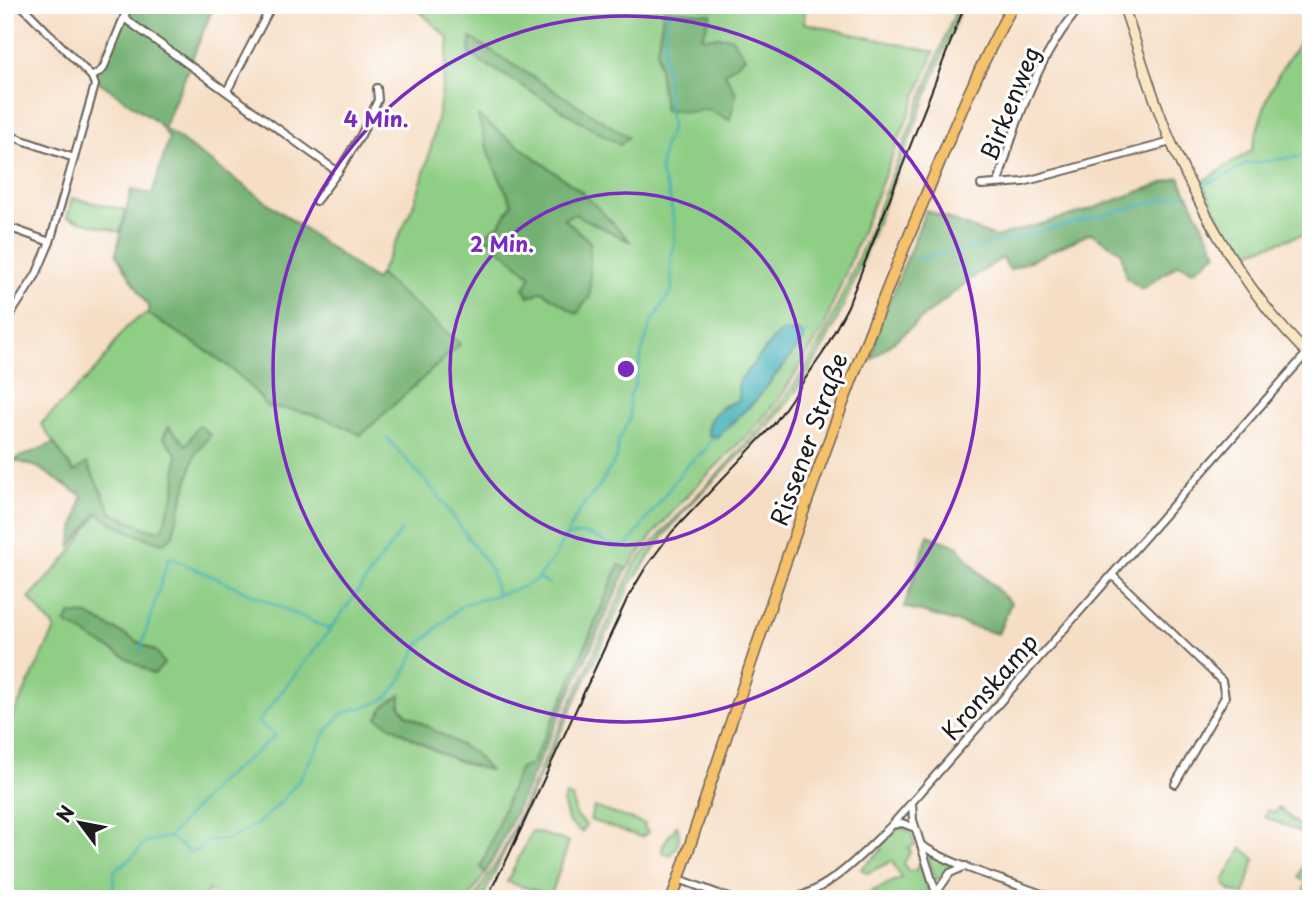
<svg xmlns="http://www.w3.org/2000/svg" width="1316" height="904" viewBox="0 0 1316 904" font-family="'Playpen Sans',sans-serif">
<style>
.green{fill:#8fce85;stroke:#567550;stroke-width:2;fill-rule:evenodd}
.forest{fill:#73b172;stroke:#486647;stroke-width:2}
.water{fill:#3daeb5;stroke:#2c6568;stroke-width:2}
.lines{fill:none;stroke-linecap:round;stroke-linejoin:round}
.stream{stroke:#3daeb5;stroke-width:2.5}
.street-casing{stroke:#686057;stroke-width:10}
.secondary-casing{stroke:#686057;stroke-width:12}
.primary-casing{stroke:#686057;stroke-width:13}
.street{stroke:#fff;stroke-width:6}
.secondary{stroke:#fbe6c4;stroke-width:9}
.primary{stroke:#f5c16b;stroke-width:10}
.tram{stroke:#1c1c1c;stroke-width:2}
.ring{fill:none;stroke:#7b2cbf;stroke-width:3.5}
.labels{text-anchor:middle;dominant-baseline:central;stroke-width:6;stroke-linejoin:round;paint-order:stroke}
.street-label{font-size:24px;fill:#1c1c1c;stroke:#fff}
.centre{fill:#7b2cbf;stroke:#fff;stroke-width:3.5}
.ring-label{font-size:21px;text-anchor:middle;font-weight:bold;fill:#7b2cbf;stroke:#fff;stroke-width:6;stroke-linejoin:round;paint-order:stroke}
</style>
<rect width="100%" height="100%" fill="#fff"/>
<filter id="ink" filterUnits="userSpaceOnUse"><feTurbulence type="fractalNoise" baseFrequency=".0143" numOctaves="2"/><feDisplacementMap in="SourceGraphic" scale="14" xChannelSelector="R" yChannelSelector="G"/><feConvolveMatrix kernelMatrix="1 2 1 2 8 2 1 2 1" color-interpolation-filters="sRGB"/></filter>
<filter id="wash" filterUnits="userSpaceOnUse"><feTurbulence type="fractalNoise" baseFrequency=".00686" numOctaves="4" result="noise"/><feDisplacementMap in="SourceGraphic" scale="28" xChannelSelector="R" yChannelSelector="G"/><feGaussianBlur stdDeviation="1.57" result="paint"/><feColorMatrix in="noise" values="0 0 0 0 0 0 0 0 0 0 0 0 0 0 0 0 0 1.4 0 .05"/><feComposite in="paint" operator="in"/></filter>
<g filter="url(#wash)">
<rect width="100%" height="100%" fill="#f6dec5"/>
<g class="green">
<path d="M413,5H684L714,9L716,5H805L804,23L934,52L823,329L804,360L782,395L756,426L682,501L652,536L627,569L620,566L563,699L531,765L519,769L482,867L485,874L468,899H222L208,890L204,899H121L118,894L113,899H5V732L55,629L29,598L68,556L98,513L74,472L41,424C59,406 78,388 96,369C114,350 121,322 148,314C190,341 239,365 267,407C309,411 324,416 361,435L380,275L376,280C389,255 404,229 414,203C434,150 442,95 449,39ZM664,10L711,14L702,37L730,120L706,108L690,112ZM781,332L803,340L757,399L717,437H712L721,407L739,400L740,380ZM401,696L400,706L406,714L474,753L488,770C448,762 412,738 377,718Z"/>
<path d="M958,5H962L859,269C838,322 812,376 774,419C744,454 707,484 677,520C659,541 645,563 630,585L485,893L481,899H474L501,855L633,567C685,500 753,447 800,376C828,334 845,288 865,242C897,164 926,84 958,5Z"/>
<path d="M1311,29V232L1238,255L1202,182L1252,150C1265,98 1275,71 1311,29Z"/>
<polygon points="72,198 126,210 120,232 67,217"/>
<polygon points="566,795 572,797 576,815 586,825 582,832 569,823 563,802"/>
<polygon points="594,807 645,824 644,828 649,832 641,837 590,820"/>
<polygon points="1278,807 1311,836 1311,841 1296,830 1264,817 1267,810 1275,813"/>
<path d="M677,825C680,834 680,847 671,853V855L664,854L662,851C662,840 673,834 677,825Z"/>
<polygon points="903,828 911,834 915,845 908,848 911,851 904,863 907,870 915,871 919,863 929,894 913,899 866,899 864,895 901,878 892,861 867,873 861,869 882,850 879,846 898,829"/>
<polygon points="532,831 569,842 551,895 507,882"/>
<polygon points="1242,848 1255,859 1244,895 1231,891 1224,884 1224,879"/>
<polygon points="1308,852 1311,854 1308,858 1311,861 1311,899 1303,899 1306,881 1299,877"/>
<polygon points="928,854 950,864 952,869 941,879 935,879"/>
</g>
<g class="forest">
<path d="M128,5H214L164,128L375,280L380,275L460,344L361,435C324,416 309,411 267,407C239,365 190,341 148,314V306L116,254L131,190L152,194L169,138L158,123L92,77Z"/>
<polygon points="664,9 711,14 702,37 731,37 745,57 725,73 736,93 730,120 706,109 690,112 664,110 657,50"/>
<polygon points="471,38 628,137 620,145 469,54"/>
<polygon points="478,116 583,193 631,242 574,214 564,218 590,242 590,296 577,314 542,291 529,297 524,289 531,276 484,235 500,224 512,204 490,158"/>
<polygon points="1179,177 1217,253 1193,271 1179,264 1142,289 1126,278 1121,252 1091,233 1010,270 1002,258 968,281 871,360 878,331 926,210 995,237 1086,211"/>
<path d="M199,425L210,435L195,455L172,537L163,543C140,537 116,528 98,513L70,547L82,496L37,467L13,460L54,443L74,472L87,463L112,513L148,529L162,530L175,490L177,454L163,437L169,427L186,445Z"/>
<polygon points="928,535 957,546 979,572 1011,603 998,634 904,607"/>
<polygon points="619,565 627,569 500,846 485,874 481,867 519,769 531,765 563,699"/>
<polygon points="71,614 88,615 157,652 164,664 154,674 65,623"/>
<path d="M401,695L400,706L406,714L474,753L489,770C448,762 413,738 377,718L385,705Z"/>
</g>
<path class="water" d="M798,331L803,335V340L757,399L717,437L709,435C704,415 723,407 739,400L738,387L740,380L776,336L781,332Z"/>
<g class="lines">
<g class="stream">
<polyline points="1203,185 1234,172 1244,164 1311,155"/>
<polyline points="915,259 975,248 1185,194"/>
<polyline points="803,335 808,332"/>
<polyline points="387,438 437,494 491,570 497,595"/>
<path d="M567,537C596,524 609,555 628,545L686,466L705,450L712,437"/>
<polyline points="538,578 549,584"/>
<polyline points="140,651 169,557 329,629"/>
<polyline points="169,837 217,784 275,736 258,722 330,630 401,531"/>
<polyline points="111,899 113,896 114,871 134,856 145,842 169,837 190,852 199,850 207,840 227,840 259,823 280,803 299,780 326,732 343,713 374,704 388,697 399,683 420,644 462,605 523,587 536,580 553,559 581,508 598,488 617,457 618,442 630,418 629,397 634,388 642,352 651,323 672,290 671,263 675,239 674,221 668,191 660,172 664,145 671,130 664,49 668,13"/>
</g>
</g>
</g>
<g filter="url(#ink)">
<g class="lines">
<defs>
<g id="street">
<polyline points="124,18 338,172 361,135 378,100 377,88"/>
<polyline points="92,77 103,69 129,5"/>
<polyline points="227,91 272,5"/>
<polyline points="5,134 74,158"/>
<path d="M998,183C1016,121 1038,55 1082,5"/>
<polyline points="981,185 1023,182 1171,142"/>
<polyline points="316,201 338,172"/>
<polyline points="5,226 50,242"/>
<polyline points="5,323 36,275 50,242 95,85 92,77 21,5"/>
<polyline points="1112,575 1222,681 1225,697 1175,784"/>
<polyline points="912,803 913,820 938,899"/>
<polyline points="892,825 902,823 915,828"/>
<path d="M921,845C960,870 1012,881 1054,899"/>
<polyline points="679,879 732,899"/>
<polyline points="937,892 950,873 966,866"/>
<path d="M792,899C832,888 862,854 891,826L1307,353"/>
</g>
<path id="secondary" d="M1123,5C1139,50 1152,98 1171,142C1205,220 1249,298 1311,357"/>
<path id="primary" d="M672,899C746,678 817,456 907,241C940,162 971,80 1013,5"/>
</defs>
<use href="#street" class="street-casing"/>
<use href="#secondary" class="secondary-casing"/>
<use href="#primary" class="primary-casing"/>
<use href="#street" class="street"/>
<use href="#secondary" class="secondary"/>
<use href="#primary" class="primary"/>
<polyline class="tram" points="486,899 508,857 628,597 646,567 672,532 774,424 823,353 848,306 965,5"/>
</g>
</g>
<g class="ring">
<circle cx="626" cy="369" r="176"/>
<circle cx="626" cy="369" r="353"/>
</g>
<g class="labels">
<g class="street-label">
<text transform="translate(1009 103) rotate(-68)">Birkenweg</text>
<text transform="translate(808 439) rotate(-70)">Rissener Straße</text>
<text transform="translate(989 686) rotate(-49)">Kronskamp</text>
</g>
</g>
<circle cx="626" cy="369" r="10" class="centre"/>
<g class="ring-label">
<text x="376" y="127">4 Min.</text>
<text x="502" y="252">2 Min.</text>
</g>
<rect width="1316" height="904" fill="none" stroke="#fff" stroke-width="28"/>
<g transform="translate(80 823) rotate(302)" stroke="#ffffff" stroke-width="5" paint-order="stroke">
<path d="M0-5L12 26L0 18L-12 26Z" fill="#1c1c1c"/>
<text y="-10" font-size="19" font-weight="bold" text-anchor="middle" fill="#1c1c1c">N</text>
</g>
</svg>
